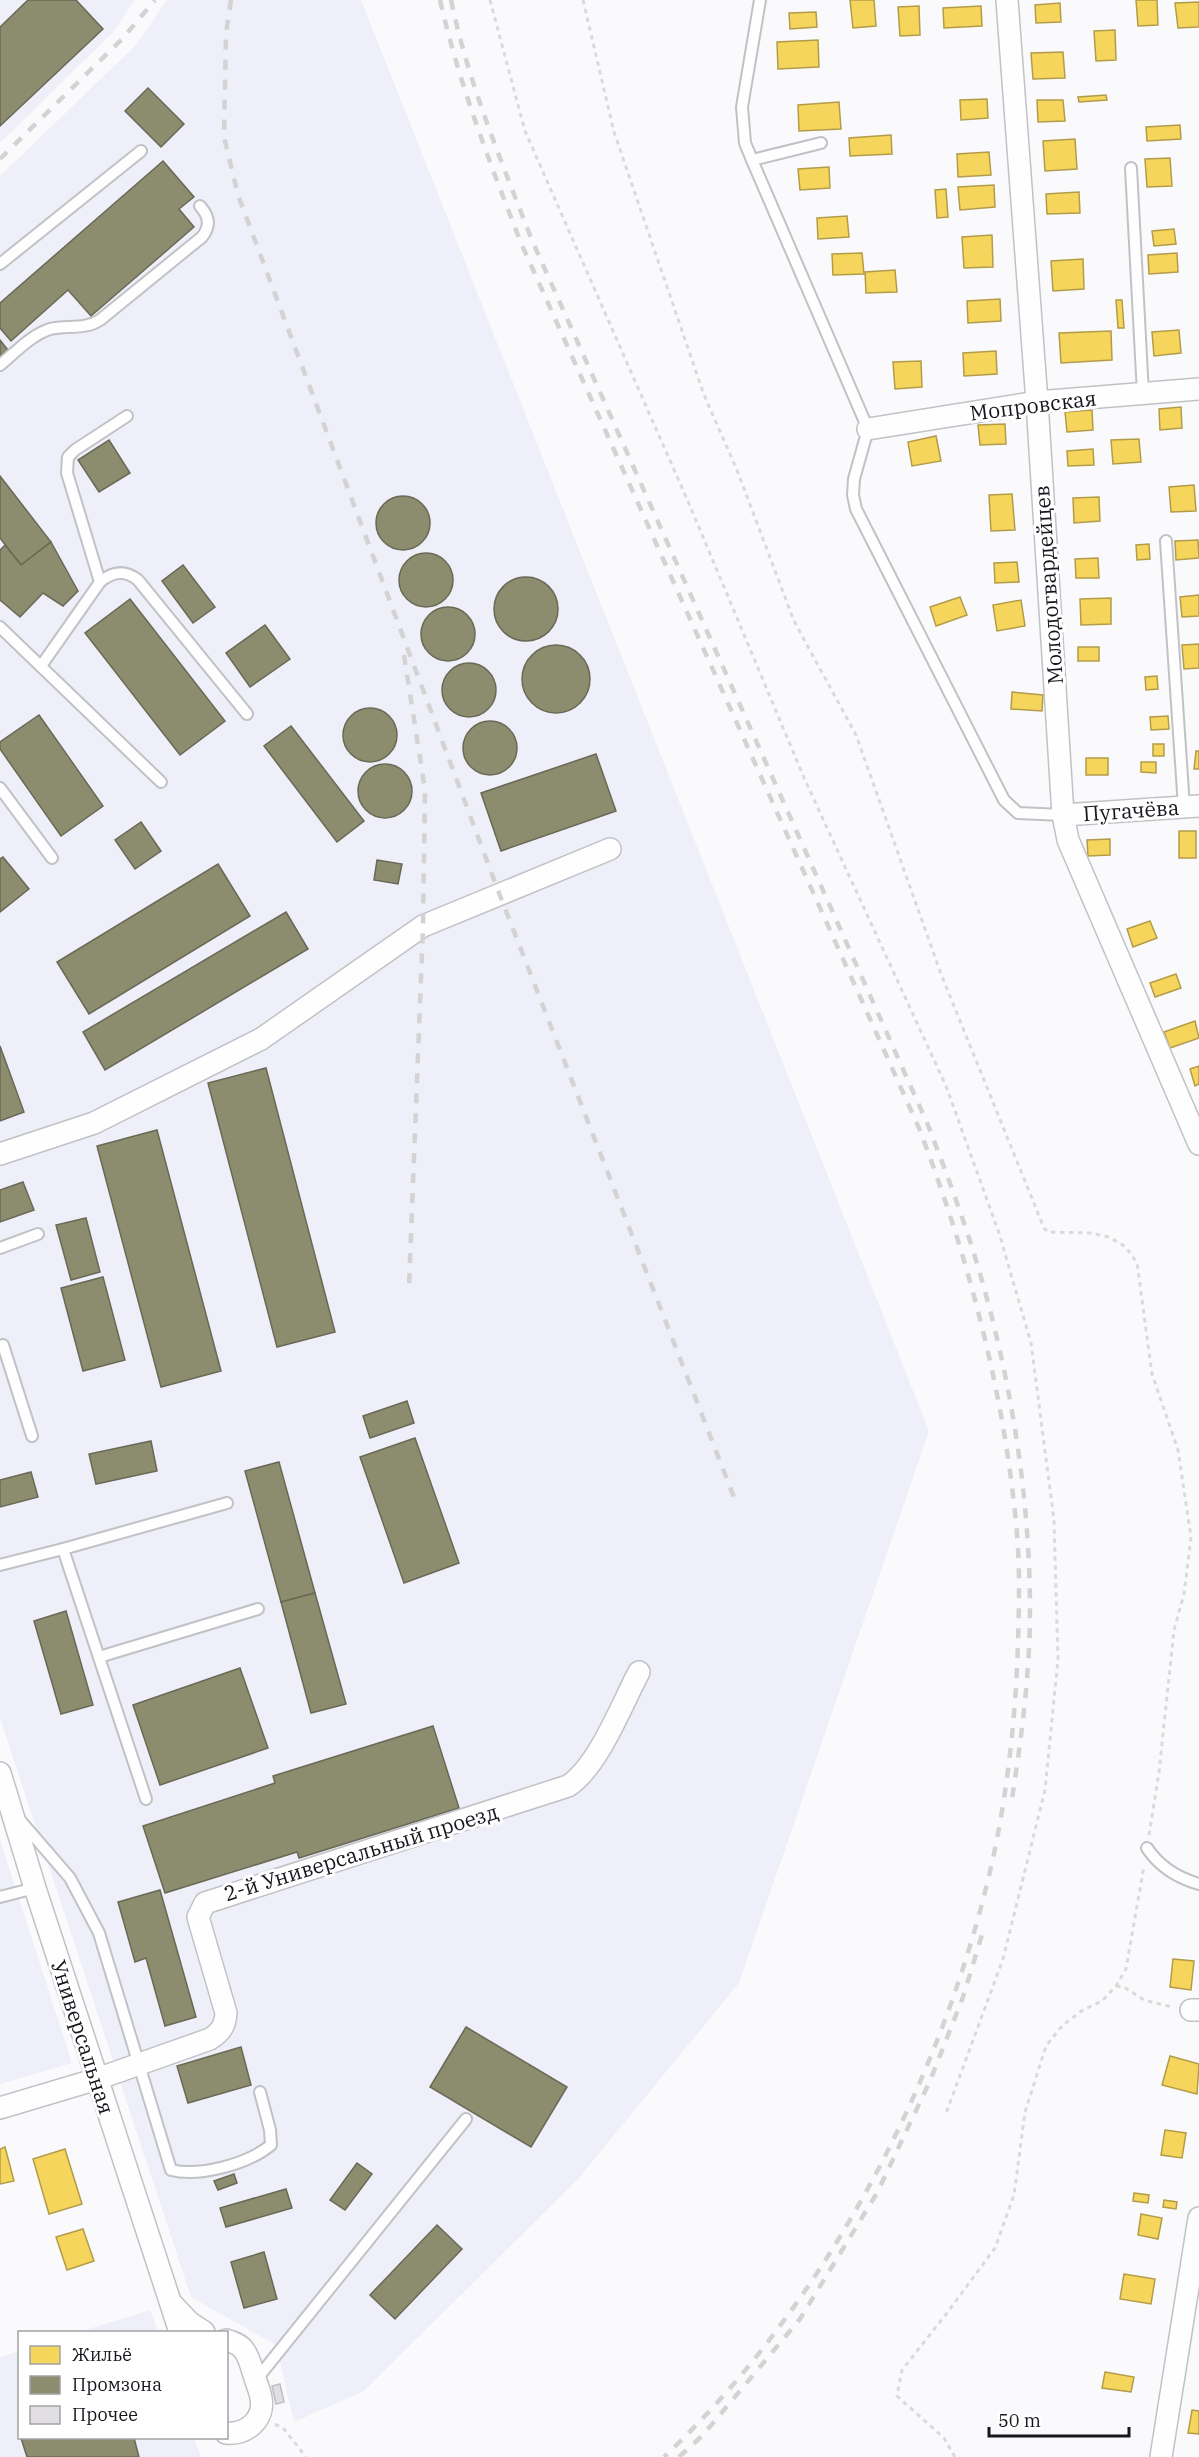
<svg xmlns="http://www.w3.org/2000/svg" width="1199" height="2457" viewBox="0 0 1199 2457" font-family="'IBM Plex Serif',serif">
<style>
.built{fill:#eeeff9}
.homes{fill:#f6d55c;stroke:#b39c49;stroke-width:1.5}
.industry{fill:#8c8c6e;stroke:#696956;stroke-width:1.5}
.building{fill:#e1dfe4;stroke:#c0bec2;stroke-width:1.5}
.lines{fill:none;stroke-linecap:round;stroke-linejoin:round}
.service-casing{stroke:#c1c2c6;stroke-width:14}
.minor-casing{stroke:#c1c2c6;stroke-width:24}
.path{stroke:#dadada;stroke-width:3;stroke-dasharray:4.5 4.5;stroke-linecap:butt}
.service{stroke:#fefeff;stroke-width:10}
.minor{stroke:#fefeff;stroke-width:21}
.rail{stroke:#d3d3d3;stroke-width:4.5;stroke-dasharray:10 10;stroke-linecap:butt}
.labels{text-anchor:middle;dominant-baseline:central;stroke-width:6;stroke-linejoin:round;paint-order:stroke}
.street-label{font-size:21px;fill:#16171d;stroke:#fff}
</style>
<rect width="100%" height="100%" fill="#fafafc"/>
<g class="built">
<polygon points="0,0 134,0 115,30 0,143"/>
<polygon points="167,0 361,0 929,1431 739,1983 578,2179 364,2391 294,2422 276,2345 191,2297 0,1718 0,176 136,45"/>
<polygon points="0,1840 72,2063 0,2084"/>
<polygon points="150,2310 158,2332 79,2332"/>
<polygon points="19,2351 20,2438 194,2438 201,2457 0,2457 0,2357"/>
</g>
<g class="homes">
<polygon points="850,0 874,0 876,26 853,28"/>
<polygon points="1136,0 1157,0 1158,25 1138,26"/>
<polygon points="1199,2 1199,27 1178,28 1175,3"/>
<polygon points="1060,3 1061,22 1036,23 1035,5"/>
<polygon points="919,6 920,35 900,36 898,7"/>
<polygon points="981,6 982,26 944,28 943,8"/>
<polygon points="816,12 817,27 790,29 789,13"/>
<polygon points="1115,30 1116,60 1096,61 1094,31"/>
<polygon points="818,40 819,67 778,69 777,42"/>
<polygon points="1063,52 1065,78 1033,79 1031,53"/>
<polygon points="1106,95 1107,100 1079,102 1078,97"/>
<polygon points="987,99 988,118 961,120 960,100"/>
<polygon points="1037,100 1063,100 1065,121 1038,122"/>
<polygon points="839,102 841,129 799,131 798,105"/>
<polygon points="1180,125 1181,139 1147,141 1146,127"/>
<polygon points="891,135 892,154 850,156 849,138"/>
<polygon points="1075,139 1077,169 1045,171 1043,141"/>
<polygon points="989,152 991,175 958,177 957,154"/>
<polygon points="1170,158 1172,186 1147,187 1145,159"/>
<polygon points="829,167 830,188 800,190 798,169"/>
<polygon points="994,185 995,207 960,210 958,187"/>
<polygon points="946,189 948,217 937,218 935,190"/>
<polygon points="1079,192 1080,213 1047,214 1046,194"/>
<polygon points="847,216 849,237 818,239 817,218"/>
<polygon points="1174,229 1176,244 1154,246 1152,231"/>
<polygon points="992,235 993,267 964,268 962,237"/>
<polygon points="862,253 864,274 833,275 832,254"/>
<polygon points="1177,253 1178,272 1149,274 1148,255"/>
<polygon points="1083,259 1084,289 1053,291 1051,261"/>
<polygon points="895,270 897,292 866,293 865,272"/>
<polygon points="1000,299 1001,321 968,323 967,301"/>
<polygon points="1116,300 1122,300 1124,328 1118,328"/>
<polygon points="1179,330 1181,353 1154,356 1152,332"/>
<polygon points="1111,331 1112,360 1061,363 1059,333"/>
<polygon points="996,351 997,374 964,376 963,353"/>
<polygon points="921,361 922,387 895,389 893,362"/>
<polygon points="1181,407 1182,428 1160,430 1159,409"/>
<polygon points="1092,410 1093,430 1067,432 1065,412"/>
<polygon points="1005,424 1006,444 980,445 978,425"/>
<polygon points="936,436 941,461 912,466 908,442"/>
<polygon points="1139,439 1141,462 1113,464 1111,440"/>
<polygon points="1093,449 1094,465 1068,466 1067,451"/>
<polygon points="1194,485 1196,511 1171,512 1169,487"/>
<polygon points="1012,494 1015,530 991,531 989,495"/>
<polygon points="1099,497 1100,521 1074,523 1073,498"/>
<polygon points="1198,540 1199,558 1176,560 1175,541"/>
<polygon points="1149,544 1150,559 1137,560 1136,545"/>
<polygon points="1098,558 1099,578 1076,578 1075,559"/>
<polygon points="1017,562 1019,582 995,583 994,563"/>
<polygon points="1199,595 1199,616 1182,617 1180,597"/>
<polygon points="960,597 967,615 936,626 930,607"/>
<polygon points="1111,598 1111,624 1081,625 1080,599"/>
<polygon points="1021,600 1025,626 997,631 993,605"/>
<polygon points="1199,644 1199,668 1184,669 1182,645"/>
<rect x="1078" y="647" width="21" height="14"/>
<polygon points="1157,676 1158,689 1146,690 1145,677"/>
<polygon points="1012,692 1043,695 1042,711 1011,709"/>
<polygon points="1168,716 1169,729 1151,730 1150,717"/>
<rect x="1153" y="744" width="11" height="12"/>
<polygon points="1196,751 1199,751 1199,769 1194,769"/>
<rect x="1086" y="758" width="22" height="17"/>
<polygon points="1141,762 1156,762 1156,773 1141,772"/>
<rect x="1179" y="831" width="17" height="27"/>
<polygon points="1110,839 1110,855 1088,856 1087,840"/>
<polygon points="1150,921 1157,938 1133,947 1127,929"/>
<polygon points="1176,974 1181,988 1155,997 1150,983"/>
<polygon points="1195,1021 1199,1038 1170,1048 1164,1032"/>
<polygon points="1199,1066 1199,1084 1195,1086 1190,1069"/>
<polygon points="1173,1959 1194,1961 1191,1990 1170,1987"/>
<polygon points="1170,2056 1199,2064 1197,2094 1162,2085"/>
<polygon points="1165,2130 1186,2133 1182,2158 1161,2155"/>
<polygon points="5,2147 14,2181 0,2184 0,2149"/>
<polygon points="65,2149 82,2204 49,2214 33,2159"/>
<polygon points="1134,2193 1149,2195 1148,2203 1133,2201"/>
<polygon points="1164,2200 1177,2202 1176,2209 1163,2207"/>
<polygon points="1141,2214 1162,2218 1158,2239 1138,2235"/>
<polygon points="83,2229 94,2261 67,2270 56,2237"/>
<polygon points="1124,2274 1155,2279 1151,2304 1120,2299"/>
<polygon points="1105,2372 1134,2377 1131,2392 1102,2388"/>
<polygon points="1192,2410 1199,2411 1199,2434 1188,2433"/>
</g>
<g class="industry">
<polygon points="28,0 76,0 103,29 0,126 0,27"/>
<polygon points="148,88 184,124 161,147 125,111"/>
<polygon points="163,161 194,197 179,209 194,227 91,316 68,290 11,341 0,328 0,303"/>
<polygon points="0,340 8,350 0,356"/>
<polygon points="109,440 130,473 99,492 78,460"/>
<polygon points="0,476 51,542 21,565 0,538"/>
<circle cx="403" cy="523" r="27"/>
<polygon points="51,542 78,591 63,606 43,593 20,617 0,600 0,550 5,545 21,565"/>
<circle cx="426" cy="580" r="27"/>
<polygon points="183,565 215,607 193,623 162,581"/>
<circle cx="526" cy="609" r="32"/>
<polygon points="130,599 225,721 180,755 85,633"/>
<circle cx="448" cy="634" r="27"/>
<polygon points="265,625 290,659 250,687 226,653"/>
<circle cx="556" cy="679" r="34"/>
<circle cx="469" cy="690" r="27"/>
<circle cx="370" cy="735" r="27"/>
<polygon points="39,715 103,806 61,836 0,749 0,742"/>
<circle cx="490" cy="748" r="27"/>
<polygon points="291,726 364,821 337,842 264,746"/>
<polygon points="596,754 616,811 501,851 481,793"/>
<circle cx="385" cy="791" r="27"/>
<polygon points="141,822 161,851 135,869 115,840"/>
<polygon points="3,857 29,889 0,912 0,859"/>
<polygon points="377,860 402,864 398,884 374,880"/>
<polygon points="218,864 250,916 89,1014 57,962"/>
<polygon points="286,912 308,949 105,1070 83,1032"/>
<polygon points="0,1046 24,1112 0,1121"/>
<polygon points="266,1068 335,1332 277,1347 208,1083"/>
<polygon points="157,1130 221,1371 161,1387 97,1146"/>
<polygon points="23,1182 34,1210 0,1222 0,1190"/>
<polygon points="86,1218 100,1272 71,1280 56,1225"/>
<polygon points="103,1277 125,1360 83,1371 61,1288"/>
<polygon points="407,1401 414,1423 370,1438 363,1416"/>
<polygon points="415,1438 459,1563 404,1583 360,1457"/>
<polygon points="151,1441 157,1471 96,1484 89,1454"/>
<polygon points="279,1462 315,1593 281,1602 245,1471"/>
<polygon points="31,1472 38,1497 0,1507 0,1480"/>
<polygon points="315,1593 346,1704 311,1713 281,1602"/>
<polygon points="66,1611 93,1705 61,1714 34,1621"/>
<polygon points="240,1668 268,1748 160,1785 133,1705"/>
<polygon points="433,1726 459,1808 299,1858 297,1852 165,1893 143,1826 275,1783 273,1776"/>
<polygon points="160,1890 196,2017 165,2026 146,1958 135,1962 118,1902"/>
<polygon points="466,2027 567,2087 531,2147 430,2087"/>
<polygon points="241,2047 251,2085 188,2103 177,2066"/>
<polygon points="357,2163 372,2174 345,2210 330,2200"/>
<polygon points="234,2174 237,2183 218,2190 214,2181"/>
<polygon points="286,2189 292,2208 226,2227 220,2208"/>
<polygon points="437,2225 462,2249 395,2319 370,2295"/>
<polygon points="264,2252 277,2299 244,2308 231,2262"/>
<polygon points="21,2438 134,2438 139,2457 27,2457"/>
</g>
<polygon class="building" points="280,2384 284,2402 276,2404 272,2386"/>
<g class="lines">
<defs>
<g id="service">
<polyline points="760,0 742,107 745,143 752,160 868,429 854,479 853,495 856,509 1004,800 1018,813 1063,815"/>
<polyline points="752,160 821,143"/>
<polyline points="1131,168 1143,394"/>
<polyline points="0,264 141,151"/>
<path d="M0,365C15,353 31,335 50,329C66,325 85,330 100,320L202,237C211,226 209,216 200,206"/>
<polyline points="1166,541 1184,807"/>
<path d="M100,582C113,571 125,570 138,580L247,714"/>
<polyline points="0,627 161,782"/>
<polyline points="41,666 100,582 67,473 68,457 75,450 127,416"/>
<polyline points="0,788 52,858"/>
<polyline points="0,1248 38,1234"/>
<polyline points="3,1345 32,1436"/>
<polyline points="0,1565 63,1549"/>
<polyline points="99,1657 258,1609"/>
<polyline points="146,1799 63,1549 227,1503"/>
<path d="M19,1819L70,1878L99,1933L171,2170C200,2177 248,2164 271,2145L270,2130L260,2092"/>
<path d="M1147,1848C1159,1866 1178,1878 1199,1884"/>
<polyline points="0,1897 35,1888"/>
<polyline points="256,2380 466,2119"/>
</g>
<g id="minor">
<polyline points="1007,0 1037,402 1063,815 1068,840 1199,1144"/>
<polyline points="868,429 1037,402 1199,389"/>
<polyline points="1063,815 1199,806"/>
<polyline points="0,1154 94,1123 261,1039 423,926 610,849"/>
<polyline points="0,1773 35,1888 180,2332"/>
<polyline points="1191,2010 1199,2010"/>
<path d="M0,2108L97,2079L210,2039C221,2032 225,2026 226,2013L198,1917L205,1903L568,1786C598,1767 622,1704 639,1672"/>
<polyline points="173,2305 189,2322 204,2332"/>
<path d="M226,2340C233,2342 239,2344 243,2349C249,2356 251,2366 254,2375C256,2383 260,2390 261,2398C265,2419 247,2435 226,2433"/>
<polyline points="1161,2457 1199,2218"/>
</g>
</defs>
<use href="#service" class="service-casing"/>
<use href="#minor" class="minor-casing"/>
<g class="path">
<polyline points="490,0 525,131 690,506 805,780 946,1086 999,1233 1031,1343 1054,1520 1058,1659 1045,1790 1003,1959 945,2116"/>
<polyline points="583,0 614,132 704,395 737,470 794,621 856,735 941,974 1044,1228 1048,1232 1090,1233 1109,1237 1126,1247 1137,1263 1152,1374 1178,1450 1191,1537 1184,1594 1174,1630 1159,1772 1149,1835"/>
<polyline points="1116,1986 1124,1987 1144,2000 1172,2007"/>
<polyline points="275,2424 284,2429 306,2457"/>
<polyline points="955,2457 944,2438 897,2396 902,2370 947,2313 995,2248 1014,2195 1025,2112 1046,2046 1063,2025 1083,2010 1102,2001 1116,1986 1126,1969 1144,1866"/>
</g>
<use href="#service" class="service"/>
<use href="#minor" class="minor"/>
<g class="rail">
<polyline points="231,0 226,33 224,137 238,195 499,893 737,1505"/>
<path d="M440,0C459,84 490,163 521,243L919,1128C969,1259 1005,1395 1017,1534C1020,1570 1019,1607 1018,1643C1016,1709 1009,1778 996,1844C950,2066 830,2301 664,2457"/>
<path d="M451,0C468,82 501,160 531,238L928,1125C943,1164 958,1204 971,1244C1008,1361 1030,1488 1030,1611C1030,1675 1021,1741 1011,1805"/>
<polyline points="0,159 123,38 155,0"/>
<polyline points="404,655 425,790 423,926 409,1287"/>
<polyline points="679,2457 703,2435 800,2319 877,2193 930,2081 963,1997 984,1928"/>
</g>
</g>
<g class="labels">
<g class="street-label">
<text transform="translate(1033 405) rotate(-7)">Мопровская</text>
<text transform="translate(1048 585) rotate(-94)">Молодогвардейцев</text>
<text transform="translate(1131 810) rotate(-4)">Пугачёва</text>
<text transform="translate(361 1852) rotate(-17)">2-й Универсальный проезд</text>
<text transform="translate(83 2037) rotate(72)">Универсальная</text>
</g>
</g>
<rect x="18" y="2331" width="210" height="108" fill="#ffffff" stroke="#a2a2a5" stroke-width="1.5"/>
<rect x="30" y="2346" width="30" height="18" fill="#f6d55c" stroke="#a2a2a5" stroke-width="1.5"/>
<text x="72" y="2361" font-size="18" fill="#16171d">Жильё</text>
<rect x="30" y="2376" width="30" height="18" fill="#8c8c6e" stroke="#a2a2a5" stroke-width="1.5"/>
<text x="72" y="2391" font-size="18" fill="#16171d">Промзона</text>
<rect x="30" y="2406" width="30" height="18" fill="#e1dfe4" stroke="#a2a2a5" stroke-width="1.5"/>
<text x="72" y="2421" font-size="18" fill="#16171d">Прочее</text>
<path d="M989 2427v9h140v-9" fill="none" stroke="#16171d" stroke-width="3"/>
<text x="998" y="2427" font-size="18" fill="#16171d" stroke="#ffffff" stroke-width="4.5" paint-order="stroke">50 m</text>
</svg>
